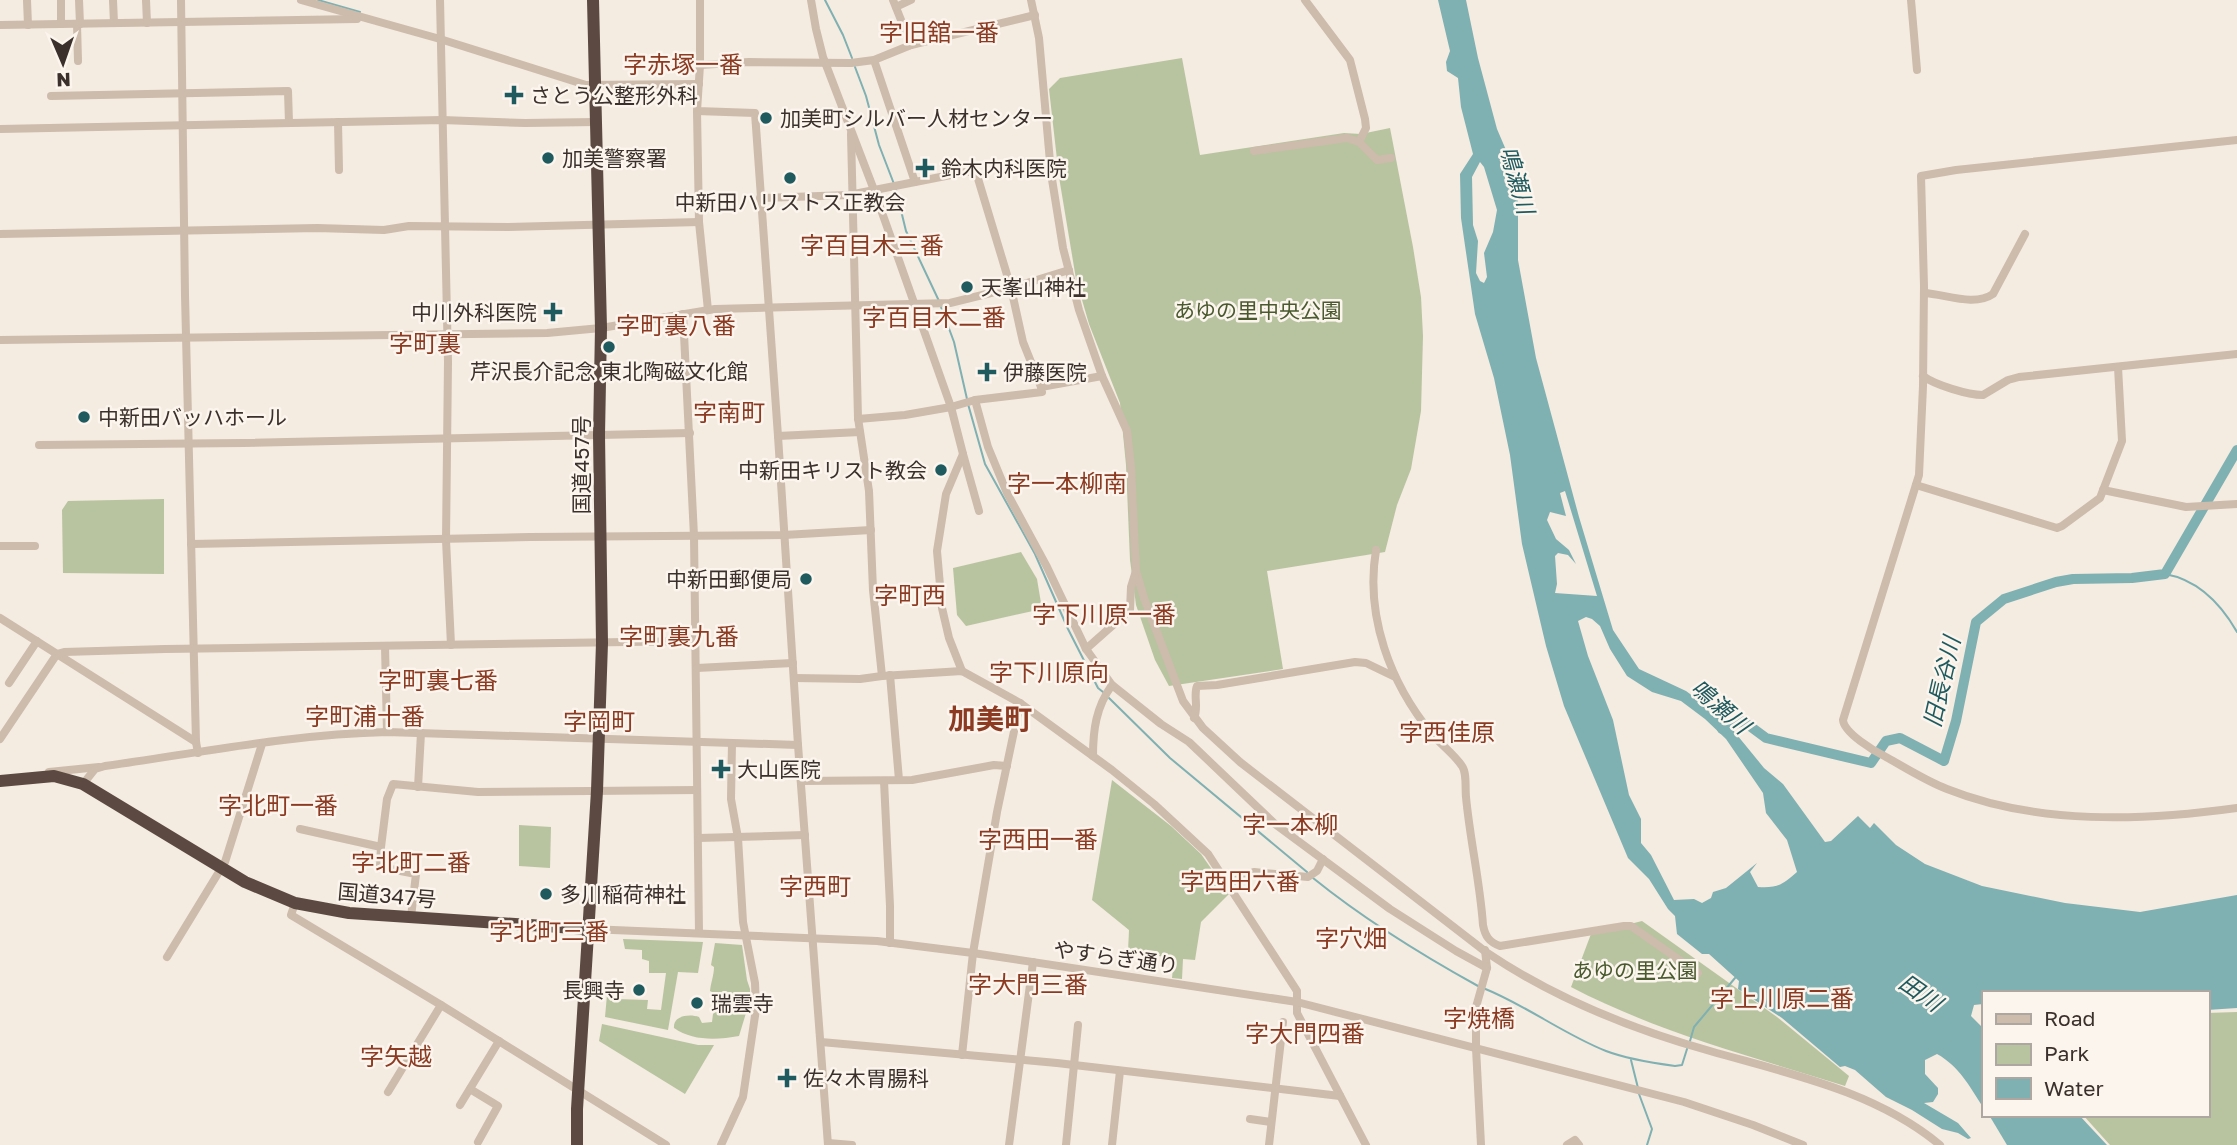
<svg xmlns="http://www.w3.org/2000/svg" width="2237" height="1145" viewBox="0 0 2237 1145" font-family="'Golos Text','Noto Sans JP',sans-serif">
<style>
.green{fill:#b8c4a0}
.water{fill:#7fb0b2;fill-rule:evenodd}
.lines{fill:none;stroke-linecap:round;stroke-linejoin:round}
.stream{stroke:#7fb0b2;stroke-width:2}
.river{stroke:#7fb0b2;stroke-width:10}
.minor{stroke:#cdbbac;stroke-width:8}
.highway{stroke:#5c4a42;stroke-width:12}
.poi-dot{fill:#1f5a5e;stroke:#fbf5ee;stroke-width:2.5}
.labels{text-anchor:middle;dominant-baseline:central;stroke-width:5;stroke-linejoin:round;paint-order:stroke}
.poi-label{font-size:21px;fill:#3b302b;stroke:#fbf5ee;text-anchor:start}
.park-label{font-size:21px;fill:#4a5a2e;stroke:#fbf5ee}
.street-label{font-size:21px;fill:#3b302b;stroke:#fbf5ee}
.water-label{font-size:23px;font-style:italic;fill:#1f5a5e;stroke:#fbf5ee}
.quarter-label{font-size:24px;fill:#8c3b22;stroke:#fbf5ee}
.district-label{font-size:28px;font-weight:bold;fill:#8c3b22;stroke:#fbf5ee}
</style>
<rect width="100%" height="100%" fill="#f4ebe1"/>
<g class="green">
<polygon points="1182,58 1200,155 1344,133 1361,134 1390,128 1413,247 1421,297 1423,336 1421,411 1411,469 1397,505 1385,552 1267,571 1283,669 1169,686 1155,660 1136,605 1130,560 1126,465 1120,403 1089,324 1076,279 1059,177 1049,89 1060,78"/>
<polygon points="164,499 164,574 63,573 62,510 68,501"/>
<polygon points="1021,552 1037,579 1042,609 966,626 957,615 953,568"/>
<polygon points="1112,780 1171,826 1201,854 1229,894 1201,922 1195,960 1183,959 1182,979 1172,978 1174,958 1128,952 1129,930 1092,900"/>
<polygon points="519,825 551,827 550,868 519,866"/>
<path d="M1642,921L1777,1017L1849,1076L1845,1086C1753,1057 1657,1032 1571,987L1591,934Z"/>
<polygon points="623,939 703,942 698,973 678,972 668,1030 605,1017 607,995 615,996 616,999 648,1000 647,1009 661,1010 666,973 649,973 649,961 642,959 642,950 625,949"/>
<path d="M715,943L742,945L747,980L750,989V1000L739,1036C717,1040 692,1041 674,1028C673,1015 690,1014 699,1017L702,1023L712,1022L713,1014L716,1011V994L710,991C711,982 714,975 714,967L711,965Z"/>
<polygon points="2237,1012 2237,1145 2110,1145 2083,1115 2207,1115 2207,1013"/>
<polygon points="602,1024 698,1045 714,1045 685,1094 599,1041"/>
</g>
<g class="water">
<path d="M1438,0H1466L1478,58L1497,129L1518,178V260L1536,358L1579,517L1613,630L1639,669L1686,691L1724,719L1764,768L1783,784L1825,842L1831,841L1858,816L1870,828L1874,823L1896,845L1925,864L1982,886L2065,903L2140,912L2237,895V1008L2207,1010V993H1983V1004L1974,1005L1971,1016L1983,1028V1107C1970,1087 1959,1066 1937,1054L1925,1060V1074L1938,1088V1094L1933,1102L1924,1103L1958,1123L1971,1138L1968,1139L1958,1133L1942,1129L1912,1110L1886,1097L1855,1070L1845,1066L1840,1067L1782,1018L1738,989L1739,981L1709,954H1702L1677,934L1675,916L1668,909L1649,879L1628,858L1564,706L1546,646L1522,544L1510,455L1494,378L1475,314L1461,218L1460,174L1473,154L1461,107L1458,78L1447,71L1446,62L1450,51ZM1480,162L1484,167L1497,210L1493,232L1484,253L1487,277L1484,283L1480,281L1476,273L1478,241L1473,225L1472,177ZM1565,491L1597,596L1555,593L1557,584L1555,556L1558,553L1568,555L1576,564L1569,550L1556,539L1547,520L1550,512L1566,516L1560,493ZM1586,617L1592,619L1600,626L1610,649L1627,676L1652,692L1681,701L1705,719L1726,739L1763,793L1766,813L1787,840L1797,872C1782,885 1778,888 1758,887L1750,872L1757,863L1726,888L1713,892L1711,898L1702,903L1694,899L1674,900L1651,855L1641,843V819L1629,795L1613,720L1588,656L1578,621Z"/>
<polygon points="1989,1115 2079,1115 2107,1145 2007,1145"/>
</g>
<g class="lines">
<g class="stream">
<polyline points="318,0 360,12"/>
<polyline points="825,0 843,35 852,58"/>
<polyline points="855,67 866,96 879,145 894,184"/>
<polyline points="896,190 906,231 939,301"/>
<polyline points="941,307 954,342 967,399"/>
<polyline points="968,404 985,464 1035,554 1068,629 1098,688 1103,692"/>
<path d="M2165,574C2199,580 2221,604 2237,632"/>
<polyline points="1109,698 1170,758 1307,872"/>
<path d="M1313,878C1365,920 1420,954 1478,986"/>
<path d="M1483,988C1526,1005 1563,1034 1606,1051C1627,1059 1653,1063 1675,1066L1682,1065L1687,1049"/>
<polyline points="1690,1041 1694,1027 1735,978"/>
<polyline points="1631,1060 1638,1088"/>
<polyline points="1639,1094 1652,1129 1647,1145"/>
</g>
<polyline class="river" points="1722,729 1743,721 1766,738 1871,763 1886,741 1900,738 1944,761 1956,721 1976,622 2004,599 2056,582 2073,579 2132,578 2165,574 2237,450"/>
<g class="minor">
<polyline points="27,0 28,25"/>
<polyline points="61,0 61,24"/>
<polyline points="79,0 80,24"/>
<polyline points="113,0 114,23"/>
<polyline points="146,0 147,23"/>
<polyline points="181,0 185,295 196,742 198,753"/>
<polyline points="301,0 440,39 586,85 699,84"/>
<polyline points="440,0 448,362 446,540 451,645"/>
<polyline points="700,0 700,65 697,111 755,113 778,436 798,745 828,1145"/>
<polyline points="811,0 816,29 823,57 874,190 951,407 963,454 946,494 937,551 942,608 949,638 962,671"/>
<polyline points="893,0 911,45"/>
<path d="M1031,0L1039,38L1051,173L1063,248L1079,310L1102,376L1127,431L1131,467L1136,571L1144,598L1183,701L1203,728L1240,762L1486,952C1554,998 1631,1029 1710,1051C1790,1074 1875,1091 1940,1145"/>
<polyline points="1305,0 1350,60 1365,119 1366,128 1359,142"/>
<polyline points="1911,0 1917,70"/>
<polyline points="896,7 911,0"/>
<polyline points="77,24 78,61"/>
<polyline points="0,25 357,19"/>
<polyline points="874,60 915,182"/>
<polyline points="700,65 749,62 851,63 874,60 911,45 1035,15"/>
<polyline points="51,96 288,91 289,123"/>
<polyline points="697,111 699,222 708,310"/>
<polyline points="338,122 339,170"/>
<polyline points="0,129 442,120 525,123 596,122"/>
<polyline points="851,134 858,418 869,491 873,590 882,676"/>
<path d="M2237,140L1956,170L1921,176L1924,286L1923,386L1919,475L1843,720C1844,733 1874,751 1886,757C1906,768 1926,781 1947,789C2037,825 2143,821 2237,808"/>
<polyline points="1254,151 1347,138 1359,142 1377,160 1391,158"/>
<polyline points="760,198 849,195 966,172 976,172 1011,288 1023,342 1041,387"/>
<polyline points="0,234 317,228 384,230 409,226 508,227 699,222"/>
<path d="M1924,293C1945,294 1974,307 1993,294L2025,234"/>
<polyline points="683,314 694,536 699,933"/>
<polyline points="0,340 547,333 601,328 715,309 950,303 1011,288 1069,270"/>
<path d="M1923,376C1935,385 1968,395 1983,395L2008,380L2019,377L2237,354"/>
<polyline points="975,400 988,447 1007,493 1047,567 1086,649 1112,685 1161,724 1189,742 1275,824 1390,909 1456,951 1487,968"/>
<polyline points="858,419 905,415 951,407 975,400 1042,392 1041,387 1102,376"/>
<polyline points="778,436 860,432"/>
<polyline points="39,445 243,443 690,433"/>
<polyline points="963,454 979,511"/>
<polyline points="1916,485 2057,528 2062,526 2100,498 2122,441 2118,367"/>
<polyline points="2103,490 2186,507 2237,504"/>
<polyline points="191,544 530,537 784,535 871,530"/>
<polyline points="0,546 35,546"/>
<path d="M1376,550C1365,616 1390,683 1432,734C1441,745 1454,754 1462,766C1467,773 1465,788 1466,797C1470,840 1480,882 1483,925C1485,936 1489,942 1500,946L1624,926H1631L1698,973"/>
<polyline points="0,618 196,742"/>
<polyline points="385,646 387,732"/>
<polyline points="1086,649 1130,610 1131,587 1136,571"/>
<polyline points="697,668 793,663"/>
<polyline points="890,675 899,780"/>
<polyline points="794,678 860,679 882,676 962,671 1020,703 1112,770 1154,804 1208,854 1297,991 1297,1013 1366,1145"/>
<polyline points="9,683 37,641"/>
<path d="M1194,718C1199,707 1193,696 1197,686L1217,685L1355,662L1366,663L1395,677"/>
<polyline points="0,739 57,654 64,652 165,649 695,641"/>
<path d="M1093,756C1093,730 1096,707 1112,685"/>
<polyline points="49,772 99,767"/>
<polyline points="801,781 912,780 994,765 1007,766"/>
<polyline points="884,781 890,906 890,943"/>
<path d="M83,784L95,769L105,766C198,753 293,734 387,732L798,745"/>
<polyline points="418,787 421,733"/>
<polyline points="300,829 381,847 387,799 393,784 478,792 697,790"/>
<polyline points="698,838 805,835"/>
<polyline points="381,847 380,867 416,874 411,917"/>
<polyline points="1229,883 1254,872 1308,877 1317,871 1323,859"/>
<polyline points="295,903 291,915 441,1005 666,1145"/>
<polyline points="589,929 877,941 973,953 1297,1002 1684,1102 1753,1125 1803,1145"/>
<polyline points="167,957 225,862 262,744"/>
<polyline points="821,1042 1057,1063 1340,1096"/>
<polyline points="962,1055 973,953 997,812 1020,703"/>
<polyline points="470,1089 498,1106 478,1142"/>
<polyline points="388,1092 441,1005"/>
<polyline points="460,1105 499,1041"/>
<polyline points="1250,1119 1271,1122"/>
<polyline points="828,1143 852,1145"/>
<polyline points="721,1145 743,1097 756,1009 755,983 743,922 738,838 731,799 732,743"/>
<polyline points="1009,1145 1033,962"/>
<polyline points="1066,1145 1078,1025"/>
<polyline points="1112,1145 1120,1071"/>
<polyline points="1269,1145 1283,1022"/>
<polyline points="1481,1145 1476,1048 1476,1007 1487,968 1485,950"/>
<polyline points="1567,1145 1575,1140 1579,1145"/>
</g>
<g class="highway">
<polyline points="0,781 54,776 83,784 245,882 295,903 349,913 589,929"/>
<polyline points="577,1145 577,1109 597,791 602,643 599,435 601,328 593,0"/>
</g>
</g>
<g class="poi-dot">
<path d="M510.5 84.5h7v7h7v7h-7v7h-7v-7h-7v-7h7z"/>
<circle cx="766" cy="118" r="7"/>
<circle cx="548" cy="158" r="7"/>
<path d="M921.5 157.5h7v7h7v7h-7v7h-7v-7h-7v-7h7z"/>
<circle cx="790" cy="178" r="7"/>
<circle cx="967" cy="287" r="7"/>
<path d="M549.5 301.5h7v7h7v7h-7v7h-7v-7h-7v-7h7z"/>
<circle cx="609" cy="347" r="7"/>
<path d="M983.5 361.5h7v7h7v7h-7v7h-7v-7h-7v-7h7z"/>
<circle cx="84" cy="417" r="7"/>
<circle cx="941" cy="470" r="7"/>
<circle cx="806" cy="579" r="7"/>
<path d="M717.5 758.5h7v7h7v7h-7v7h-7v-7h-7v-7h7z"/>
<circle cx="546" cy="894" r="7"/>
<circle cx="639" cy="990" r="7"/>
<circle cx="697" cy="1003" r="7"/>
<path d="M783.5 1067.5h7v7h7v7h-7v7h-7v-7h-7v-7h7z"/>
</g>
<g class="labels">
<g class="poi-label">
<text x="530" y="95">さとう公整形外科</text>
<text x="780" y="118">加美町シルバー人材センター</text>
<text x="562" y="158">加美警察署</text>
<text x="941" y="168">鈴木内科医院</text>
<text x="790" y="202" text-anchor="middle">中新田ハリストス正教会</text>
<text x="981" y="287">天峯山神社</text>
<text x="537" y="312" text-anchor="end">中川外科医院</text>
<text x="609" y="371" text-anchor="middle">芹沢長介記念 東北陶磁文化館</text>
<text x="1003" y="372">伊藤医院</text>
<text x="98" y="417">中新田バッハホール</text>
<text x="927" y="470" text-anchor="end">中新田キリスト教会</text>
<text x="792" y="579" text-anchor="end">中新田郵便局</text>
<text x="737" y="769">大山医院</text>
<text x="560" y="894">多川稲荷神社</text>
<text x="625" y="990" text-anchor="end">長興寺</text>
<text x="711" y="1003">瑞雲寺</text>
<text x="803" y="1078">佐々木胃腸科</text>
</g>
<g class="park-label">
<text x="1258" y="310">あゆの里中央公園</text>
<text x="1635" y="970">あゆの里公園</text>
</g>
<g class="street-label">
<text transform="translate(581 465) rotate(-90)">国道457号</text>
<text transform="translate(387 895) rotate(5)">国道347号</text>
<text transform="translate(1116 957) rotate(8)">やすらぎ通り</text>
</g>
<g class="water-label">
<text transform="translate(1518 180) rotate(74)">鳴瀬川</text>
<text transform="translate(1941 682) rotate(-77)">旧長谷川</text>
<text transform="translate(1721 706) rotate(41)">鳴瀬川</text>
<text transform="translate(1921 992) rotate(35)">田川</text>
</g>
<g class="quarter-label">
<text x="939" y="31">字旧舘一番</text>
<text x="683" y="63">字赤塚一番</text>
<text x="872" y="244">字百目木三番</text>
<text x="934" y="316">字百目木二番</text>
<text x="676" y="324">字町裏八番</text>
<text x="425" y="342">字町裏</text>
<text x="729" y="411">字南町</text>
<text x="1067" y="482">字一本柳南</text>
<text x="910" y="594">字町西</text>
<text x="1104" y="613">字下川原一番</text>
<text x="679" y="635">字町裏九番</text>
<text x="1049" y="671">字下川原向</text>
<text x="438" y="679">字町裏七番</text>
<text x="365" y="715">字町浦十番</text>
<text x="599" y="720">字岡町</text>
<text x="1447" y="731">字西佳原</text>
<text x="278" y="804">字北町一番</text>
<text x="1290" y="823">字一本柳</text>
<text x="1038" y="838">字西田一番</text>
<text x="411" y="861">字北町二番</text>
<text x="1240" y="880">字西田六番</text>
<text x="815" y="885">字西町</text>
<text x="549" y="930">字北町三番</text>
<text x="1351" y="937">字穴畑</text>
<text x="1028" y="983">字大門三番</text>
<text x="1782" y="997">字上川原二番</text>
<text x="1479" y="1017">字焼橋</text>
<text x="1305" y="1032">字大門四番</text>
<text x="396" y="1055">字矢越</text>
</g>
<g class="district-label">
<text x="990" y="718">加美町</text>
</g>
</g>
<rect x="1982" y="991" width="228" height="126" fill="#fbf5ee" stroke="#aea6a0" stroke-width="2"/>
<rect x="1996" y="1014" width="35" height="10" fill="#cdbbac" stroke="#aea6a0" stroke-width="2"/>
<text x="2044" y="1026" font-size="21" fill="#3b302b">Road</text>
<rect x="1996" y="1044" width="35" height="21" fill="#b8c4a0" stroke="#aea6a0" stroke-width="2"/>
<text x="2044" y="1061" font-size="21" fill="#3b302b">Park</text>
<rect x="1996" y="1078" width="35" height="21" fill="#7fb0b2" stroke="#aea6a0" stroke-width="2"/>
<text x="2044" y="1096" font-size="21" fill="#3b302b">Water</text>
<g transform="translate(63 63) rotate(178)" stroke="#fbf5ee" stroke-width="5" paint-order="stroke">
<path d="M0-5L12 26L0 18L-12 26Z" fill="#3b302b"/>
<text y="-10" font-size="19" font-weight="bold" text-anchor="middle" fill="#3b302b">N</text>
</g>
</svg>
